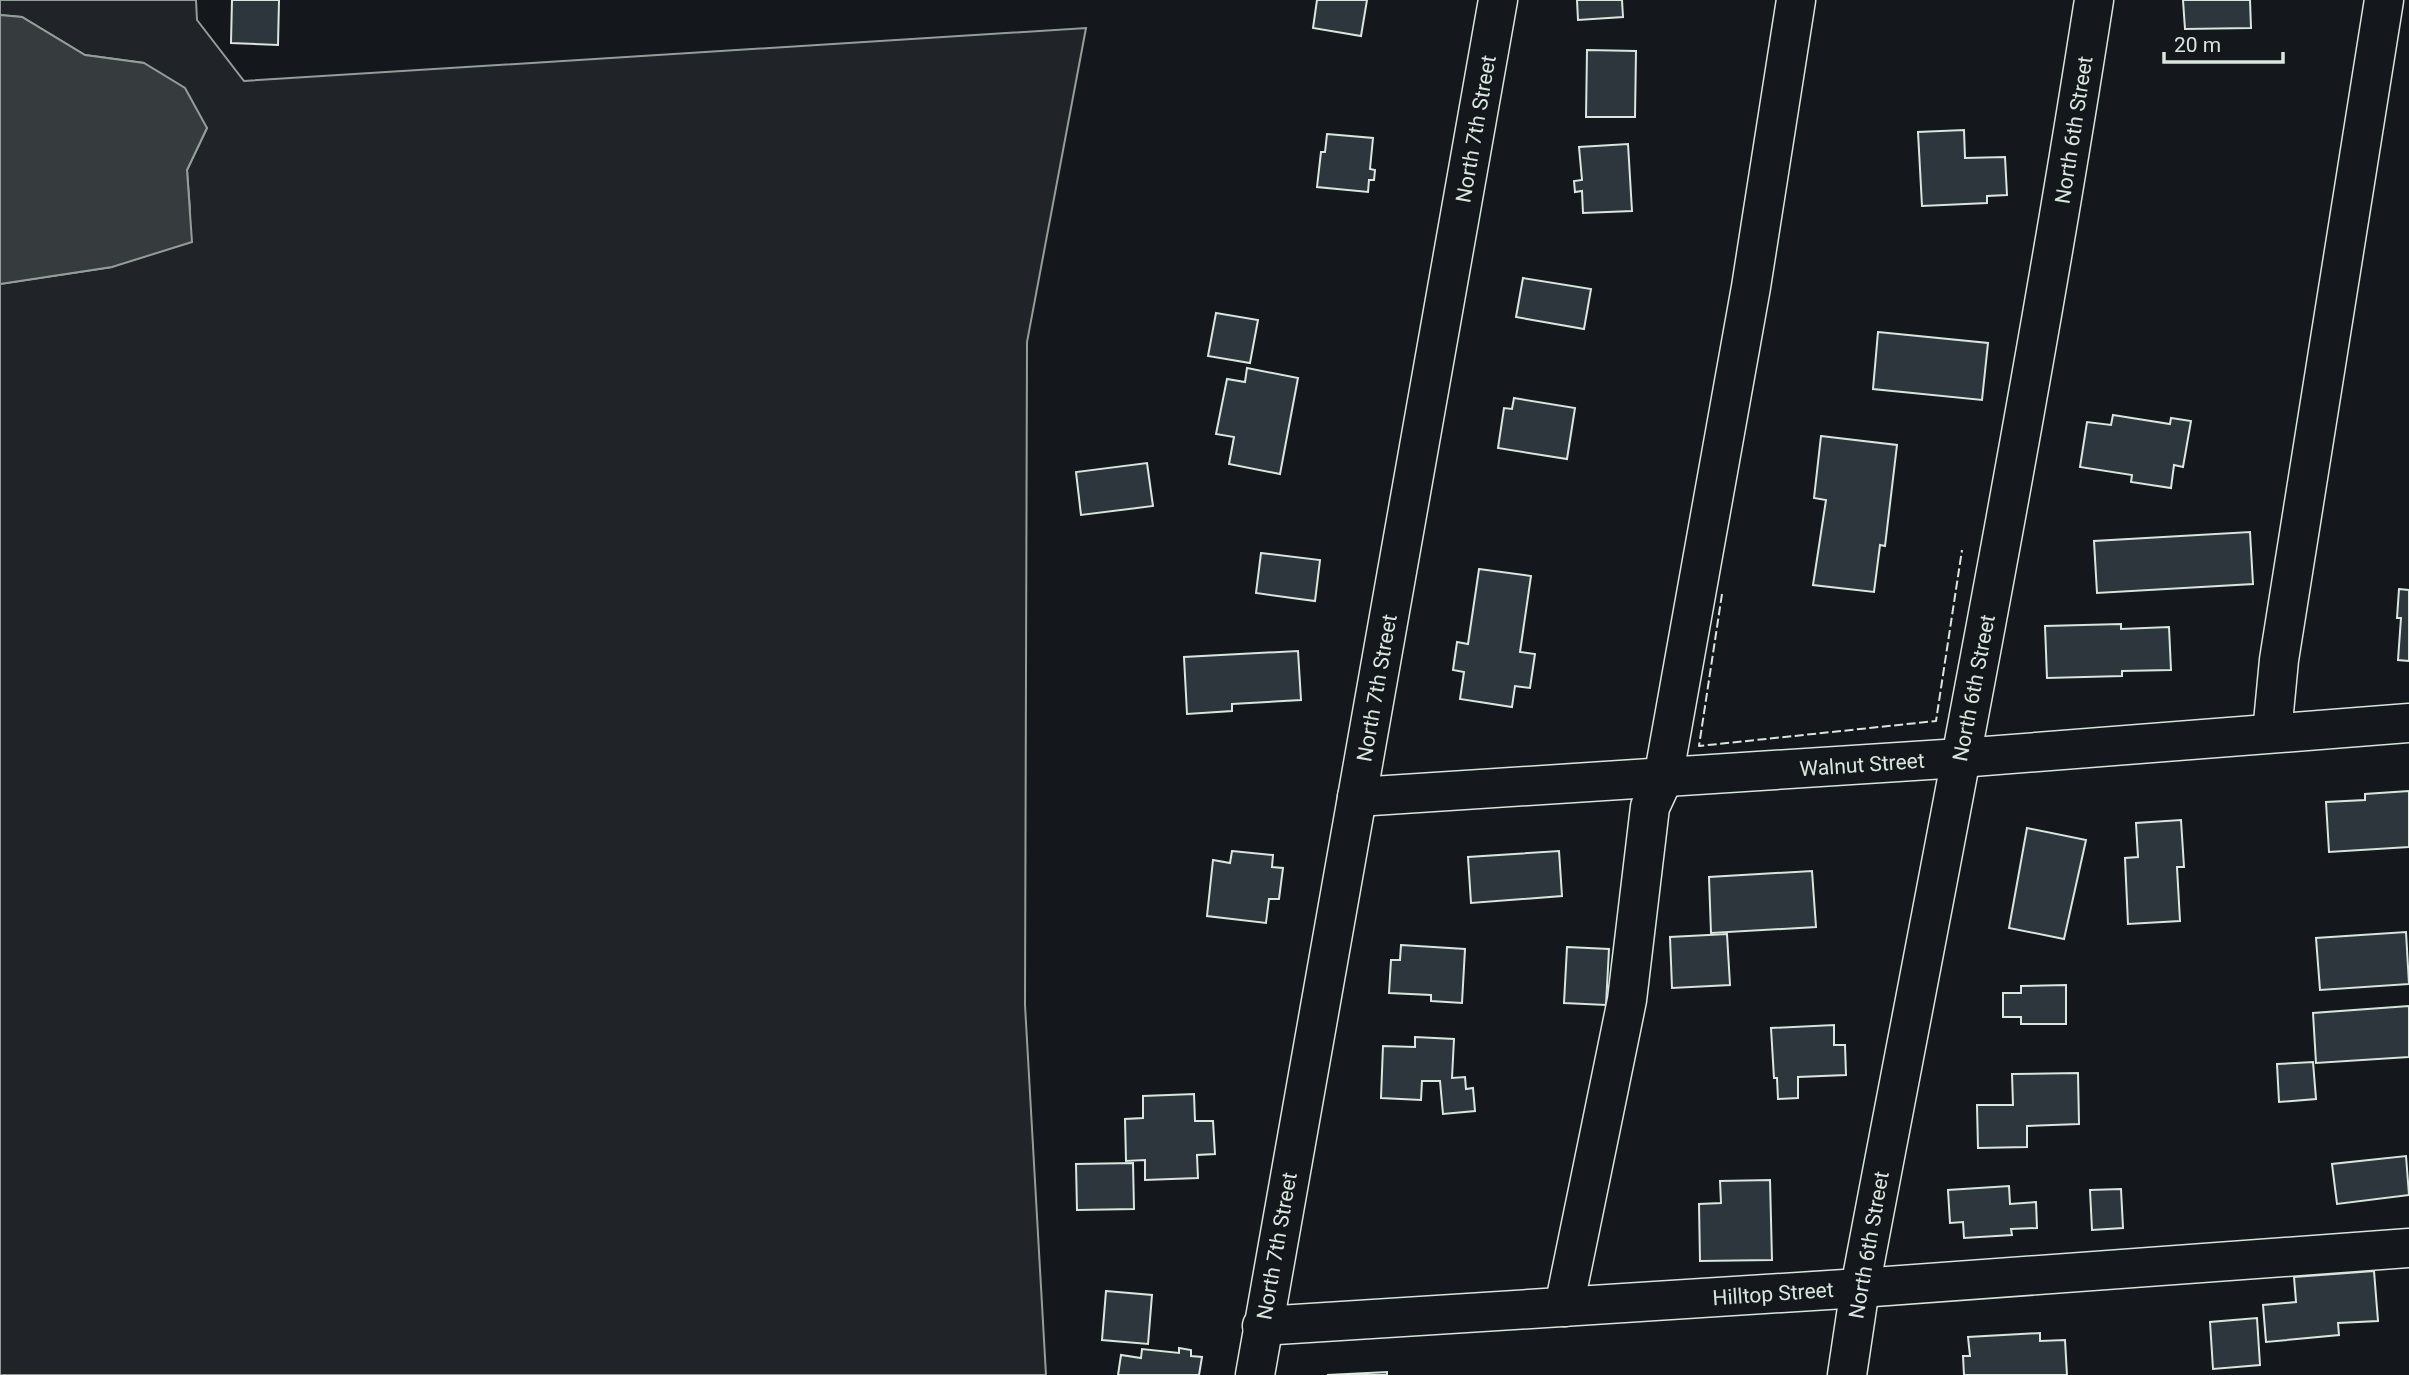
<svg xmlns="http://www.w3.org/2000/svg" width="2409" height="1375" viewBox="0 0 2409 1375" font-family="Roboto,sans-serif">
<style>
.green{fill:#202428;stroke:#939e99;stroke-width:2}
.water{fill:#363b3e;stroke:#939e99;stroke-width:2}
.building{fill:#2c363c;stroke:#d8e6dc;stroke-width:2}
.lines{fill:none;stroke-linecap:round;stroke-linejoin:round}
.minor-casing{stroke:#d8e6dc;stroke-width:41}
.minor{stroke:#14181c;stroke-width:38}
.fence{stroke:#d8e6dc;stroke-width:2;stroke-dasharray:9 3.5;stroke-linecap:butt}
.labels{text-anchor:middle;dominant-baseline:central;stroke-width:5;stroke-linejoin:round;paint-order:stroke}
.street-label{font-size:21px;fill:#d8e6dc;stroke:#14181c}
</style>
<rect width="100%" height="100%" fill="#14181c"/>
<polygon class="green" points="0,0 196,0 197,20 244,81 1086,28 1027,342 1025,1005 1046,1375 0,1375 0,284 112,267 190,210 187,170 207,128 144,63 85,55 22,17 0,15"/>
<polygon class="water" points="0,15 22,17 85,55 144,63 185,88 207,128 187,170 192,242 112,267 0,284"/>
<g class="building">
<polygon points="232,0 279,0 278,45 231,43"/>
<polygon points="1317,0 1367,0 1361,36 1313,28"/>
<polygon points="1577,0 1622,0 1623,17 1578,20"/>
<polygon points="2183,0 2250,0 2251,28 2185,29"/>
<polygon points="1587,50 1636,51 1635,117 1586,117"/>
<polygon points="1964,130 1965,158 2005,157 2007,195 1987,196 1987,203 1922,206 1918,132"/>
<polygon points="1327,134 1373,138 1370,169 1375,170 1374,180 1369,180 1368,192 1317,187 1321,152 1325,152"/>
<polygon points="1628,144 1632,211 1583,213 1582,191 1575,192 1574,181 1582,180 1579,147"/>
<polygon points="1523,278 1591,289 1584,329 1516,317"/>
<polygon points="1216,313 1258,320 1250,363 1208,356"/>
<polygon points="1878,332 1988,343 1982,400 1873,389"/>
<polygon points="1247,368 1298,378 1280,474 1229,464 1234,437 1216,434 1227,379 1245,382"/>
<polygon points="1514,398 1575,408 1567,459 1498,448 1504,408 1512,409"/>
<polygon points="2113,415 2170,424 2171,418 2191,421 2183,467 2174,465 2171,488 2131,482 2132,475 2080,467 2087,422 2111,425"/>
<polygon points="1821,436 1897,445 1885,546 1880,545 1874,592 1813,585 1826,500 1814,498"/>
<polygon points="1147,463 1153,506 1081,515 1076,472"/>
<polygon points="2250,532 2253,584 2097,593 2094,541"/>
<polygon points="1261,553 1320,560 1315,601 1256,593"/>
<polygon points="1479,569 1531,576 1520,652 1535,654 1530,688 1515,686 1512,707 1460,699 1464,672 1453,670 1457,642 1468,644"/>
<polygon points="2399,589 2409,590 2409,661 2398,660 2401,618 2397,618"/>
<polygon points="2121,624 2121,629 2169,627 2171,670 2122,671 2122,676 2047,678 2045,626"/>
<polygon points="1298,651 1301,700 1232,704 1232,711 1187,714 1184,657"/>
<polygon points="2409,791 2409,847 2329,852 2326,802 2365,800 2365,794"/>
<polygon points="2181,820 2184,867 2177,867 2180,921 2128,924 2125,858 2138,857 2136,823"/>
<polygon points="2027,828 2086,840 2064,939 2009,928"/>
<polygon points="1232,851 1273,855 1272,867 1283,868 1279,899 1269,899 1266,923 1207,916 1213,860 1230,863"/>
<polygon points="1559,851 1562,896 1471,903 1468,857"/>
<polygon points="1812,871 1816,927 1711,933 1709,877"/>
<polygon points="2406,932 2409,984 2320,990 2316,938"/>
<polygon points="1727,934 1730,985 1672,988 1670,937"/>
<polygon points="1401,945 1465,949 1462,1003 1431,1001 1431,995 1389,993 1391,960 1400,960"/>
<polygon points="1567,947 1609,949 1606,1005 1564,1003"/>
<polygon points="2066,985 2066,1024 2021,1024 2021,1017 2003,1017 2003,993 2021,993 2021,986"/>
<polygon points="2409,1006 2409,1057 2316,1063 2313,1013"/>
<polygon points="1834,1025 1834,1045 1845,1045 1846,1075 1798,1077 1798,1098 1778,1099 1777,1078 1774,1078 1771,1028"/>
<polygon points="1415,1037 1454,1039 1452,1078 1465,1077 1466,1089 1473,1088 1475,1111 1443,1114 1440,1081 1422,1081 1421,1100 1381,1098 1383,1046 1415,1047"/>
<polygon points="2313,1062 2316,1099 2279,1102 2277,1064"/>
<polygon points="2078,1073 2079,1124 2027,1126 2027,1147 1978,1148 1977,1105 2013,1105 2012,1074"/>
<polygon points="1194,1094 1195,1121 1213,1121 1215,1154 1197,1155 1198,1178 1145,1180 1145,1160 1126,1161 1125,1119 1143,1118 1143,1096"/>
<polygon points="2406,1156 2409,1195 2337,1204 2332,1164"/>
<polygon points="1133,1163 1134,1209 1077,1210 1076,1164"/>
<polygon points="1770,1180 1772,1260 1700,1261 1699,1204 1721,1203 1720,1181"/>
<polygon points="2009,1186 2010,1204 2036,1202 2037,1228 2011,1229 2012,1235 1964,1238 1963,1222 1950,1223 1948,1190"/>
<polygon points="2121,1189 2123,1228 2092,1230 2090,1190"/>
<polygon points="2374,1271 2378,1321 2338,1323 2339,1335 2266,1342 2263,1305 2296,1302 2294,1277"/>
<polygon points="1106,1291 1152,1295 1148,1344 1102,1340"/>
<polygon points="2257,1318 2260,1365 2213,1369 2210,1322"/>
<polygon points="2040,1333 2040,1341 2065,1340 2067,1375 1964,1375 1963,1356 1970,1356 1968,1337"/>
<polygon points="1179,1348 1191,1350 1191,1356 1202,1357 1199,1375 1118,1375 1121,1355 1141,1358 1142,1349 1179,1353"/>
<polygon points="1387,1372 1387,1375 1327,1375"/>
</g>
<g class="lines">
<defs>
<g id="minor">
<polyline points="2272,733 2279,660 2384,0"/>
<polyline points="1357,797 1960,758 2409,723"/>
<polyline points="1564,1307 1627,1000 1650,807 1663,779 1751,287 1796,0"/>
<polyline points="1262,1326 1860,1288 2409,1248"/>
<polyline points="1255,1375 1498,0"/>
<path d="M1847,1375L1860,1288C1941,860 2027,431 2094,0"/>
</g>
</defs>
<use href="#minor" class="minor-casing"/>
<use href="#minor" class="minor"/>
<polyline class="fence" points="1722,594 1699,746 1936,721 1962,550"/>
</g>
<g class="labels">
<g class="street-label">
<text transform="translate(1476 129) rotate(-80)">North 7th Street</text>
<text transform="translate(2074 130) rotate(-81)">North 6th Street</text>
<text transform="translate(1377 688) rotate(-80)">North 7th Street</text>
<text transform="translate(1974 688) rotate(-79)">North 6th Street</text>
<text transform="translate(1862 765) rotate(-4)">Walnut Street</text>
<text transform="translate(1869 1245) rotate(-80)">North 6th Street</text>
<text transform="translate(1277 1246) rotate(-80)">North 7th Street</text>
<text transform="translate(1773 1294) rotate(-4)">Hilltop Street</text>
</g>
</g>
<path d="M2164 52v10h119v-10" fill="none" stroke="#d8e6dc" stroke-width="3.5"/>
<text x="2174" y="52" font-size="21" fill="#d8e6dc" stroke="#14181c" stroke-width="5" paint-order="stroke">20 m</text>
</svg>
